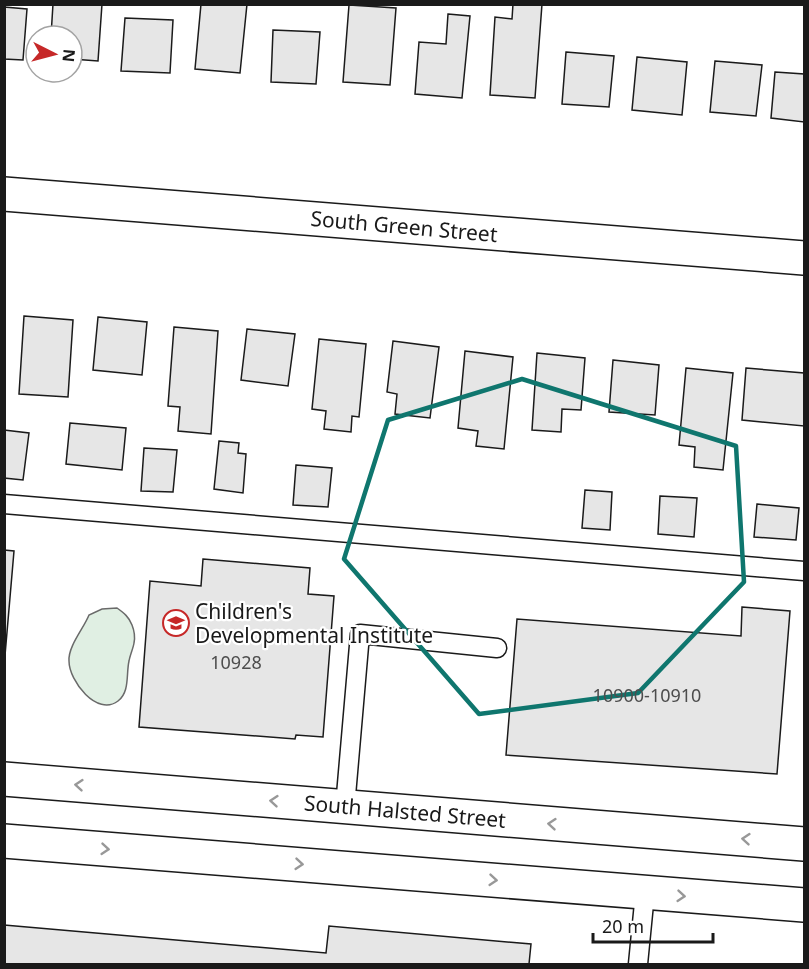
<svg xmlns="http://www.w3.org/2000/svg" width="809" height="969" viewBox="0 0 809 969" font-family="'Noto Sans',sans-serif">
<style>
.green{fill:#e0efe3;stroke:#6a6a6a;stroke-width:1.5}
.building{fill:#e6e6e6;stroke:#1a1a1a;stroke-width:1.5}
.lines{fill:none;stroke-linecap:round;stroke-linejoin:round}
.service-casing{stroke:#1a1a1a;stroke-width:21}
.minor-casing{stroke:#1a1a1a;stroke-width:36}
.primary-casing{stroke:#1a1a1a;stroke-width:36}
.service{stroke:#fff;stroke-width:18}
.minor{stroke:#fff;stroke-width:33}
.primary{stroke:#fff;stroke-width:33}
.oneway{stroke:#989898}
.marked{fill:none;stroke:#0f766e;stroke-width:4.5;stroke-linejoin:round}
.labels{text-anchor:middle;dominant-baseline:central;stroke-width:4.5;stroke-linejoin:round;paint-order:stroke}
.number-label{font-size:18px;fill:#4d4d4d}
.street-label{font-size:21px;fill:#1a1a1a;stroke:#fff}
.poi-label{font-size:21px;fill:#1a1a1a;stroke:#fff;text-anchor:start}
</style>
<rect width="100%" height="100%" fill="#fff"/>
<path class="green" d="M117,608C124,613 129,617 132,625C134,630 135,638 134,643C133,649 130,655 129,661C126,674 130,692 118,701C97,717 69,681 69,661C68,646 84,628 89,615L102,609Z"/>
<g class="building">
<polygon points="53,4 102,4 98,61 72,59 72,36 51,36"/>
<polygon points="201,4 247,4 240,73 195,69"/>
<polygon points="513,4 542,4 535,98 490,95 495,17 512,19"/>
<polygon points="349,5 396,8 390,85 343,82"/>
<polygon points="4,7 27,9 23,60 4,59"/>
<polygon points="448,14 470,16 462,98 415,94 419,42 446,44"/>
<polygon points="125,18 173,20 170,73 121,71"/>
<polygon points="273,30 320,32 316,84 271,82"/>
<polygon points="566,52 614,56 609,107 562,104"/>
<polygon points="637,57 687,62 682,115 632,110"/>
<polygon points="715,61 762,65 756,116 710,112"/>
<polygon points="775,72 804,74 804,122 771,118"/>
<polygon points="24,316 73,320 68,397 19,394"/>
<polygon points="98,317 147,322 142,375 93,370"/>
<polygon points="174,327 218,331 211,434 178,431 180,407 168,406"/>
<polygon points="247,329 295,334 288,386 241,380"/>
<polygon points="319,339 366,344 359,417 352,416 351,432 324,429 326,411 312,409"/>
<polygon points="393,341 439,347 430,418 395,414 397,394 387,392"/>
<polygon points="465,351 513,357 504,449 476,446 478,431 458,428"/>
<polygon points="537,353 585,358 581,410 562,409 561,432 532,430"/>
<polygon points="613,360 659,365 655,415 609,412"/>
<polygon points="686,368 733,373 723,470 694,467 695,447 679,445"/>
<polygon points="746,368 804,373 804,426 742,420"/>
<polygon points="70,423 126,428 122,470 66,464"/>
<polygon points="4,430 29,433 23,480 4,478"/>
<polygon points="219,441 239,443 238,453 246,454 243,493 214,489"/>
<polygon points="144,448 177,450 173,492 141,491"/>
<polygon points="296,465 332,468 328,507 293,505"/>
<polygon points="585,490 612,492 610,530 582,528"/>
<polygon points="660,496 697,498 694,537 658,534"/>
<polygon points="757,504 799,508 796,540 754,537"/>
<polygon points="4,550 14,551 4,667"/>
<polygon points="203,559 310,568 308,594 334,596 323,737 296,735 295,739 139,727 150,581 201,586"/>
<polygon points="742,607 790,611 777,774 506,755 517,619 741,636"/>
<polygon points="4,925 326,953 329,926 531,944 529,964 4,964"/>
</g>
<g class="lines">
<defs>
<g id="service">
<polyline points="4,504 804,571"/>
<polyline points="345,807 360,634 497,648"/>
<polyline points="638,964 645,893"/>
</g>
<polyline id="minor" points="4,194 804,258"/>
<g id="primary">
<polyline points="4,779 804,844"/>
<polyline points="4,841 804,905"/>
</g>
</defs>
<use href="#service" class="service-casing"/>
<use href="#minor" class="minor-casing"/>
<use href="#primary" class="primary-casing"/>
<use href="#service" class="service"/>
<use href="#minor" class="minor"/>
<use href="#primary" class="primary"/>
</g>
<defs><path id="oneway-chevron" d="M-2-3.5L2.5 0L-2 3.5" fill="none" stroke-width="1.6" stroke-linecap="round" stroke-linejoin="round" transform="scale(1.5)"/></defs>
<g class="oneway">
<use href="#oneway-chevron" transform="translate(79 785) rotate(-175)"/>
<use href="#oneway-chevron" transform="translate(274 801) rotate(-175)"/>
<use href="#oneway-chevron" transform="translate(552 824) rotate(-175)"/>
<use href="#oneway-chevron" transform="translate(746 839) rotate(-175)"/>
<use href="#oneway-chevron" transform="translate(105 849) rotate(5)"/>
<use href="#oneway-chevron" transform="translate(299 864) rotate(5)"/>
<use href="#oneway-chevron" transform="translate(493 880) rotate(5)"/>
<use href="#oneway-chevron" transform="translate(681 896) rotate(5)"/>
</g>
<path class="marked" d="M522,379L736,446L744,582L638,693L479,714L344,559L388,420Z"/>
<defs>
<symbol id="school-ring" viewBox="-11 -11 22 22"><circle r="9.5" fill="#fff" stroke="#c62828" stroke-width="1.5"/><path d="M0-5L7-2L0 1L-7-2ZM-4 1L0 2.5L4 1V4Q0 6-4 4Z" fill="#c62828"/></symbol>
</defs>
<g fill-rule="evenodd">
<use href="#school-ring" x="161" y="608" width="30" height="30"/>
</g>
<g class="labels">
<g class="number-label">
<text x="236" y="662">10928</text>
<text x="647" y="695">10900-10910</text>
</g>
<g class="street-label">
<text transform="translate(404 226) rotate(5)">South Green Street</text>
<text transform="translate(405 811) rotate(5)">South Halsted Street</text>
</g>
<g class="poi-label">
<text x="195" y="611">Children's<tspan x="195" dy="24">Developmental Institute</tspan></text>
</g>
</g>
<rect width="809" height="969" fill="none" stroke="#1a1a1a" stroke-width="12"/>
<g transform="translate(54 54) rotate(96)"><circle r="28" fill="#ffffff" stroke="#a3a3a3" stroke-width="1.5"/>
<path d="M0-4.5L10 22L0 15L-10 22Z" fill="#c62828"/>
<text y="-9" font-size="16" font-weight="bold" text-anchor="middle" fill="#1a1a1a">N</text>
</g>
<path d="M593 933v9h120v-9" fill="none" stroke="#1a1a1a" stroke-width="3"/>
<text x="602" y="933" font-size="18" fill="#1a1a1a" stroke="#ffffff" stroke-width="4.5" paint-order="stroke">20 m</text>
</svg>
